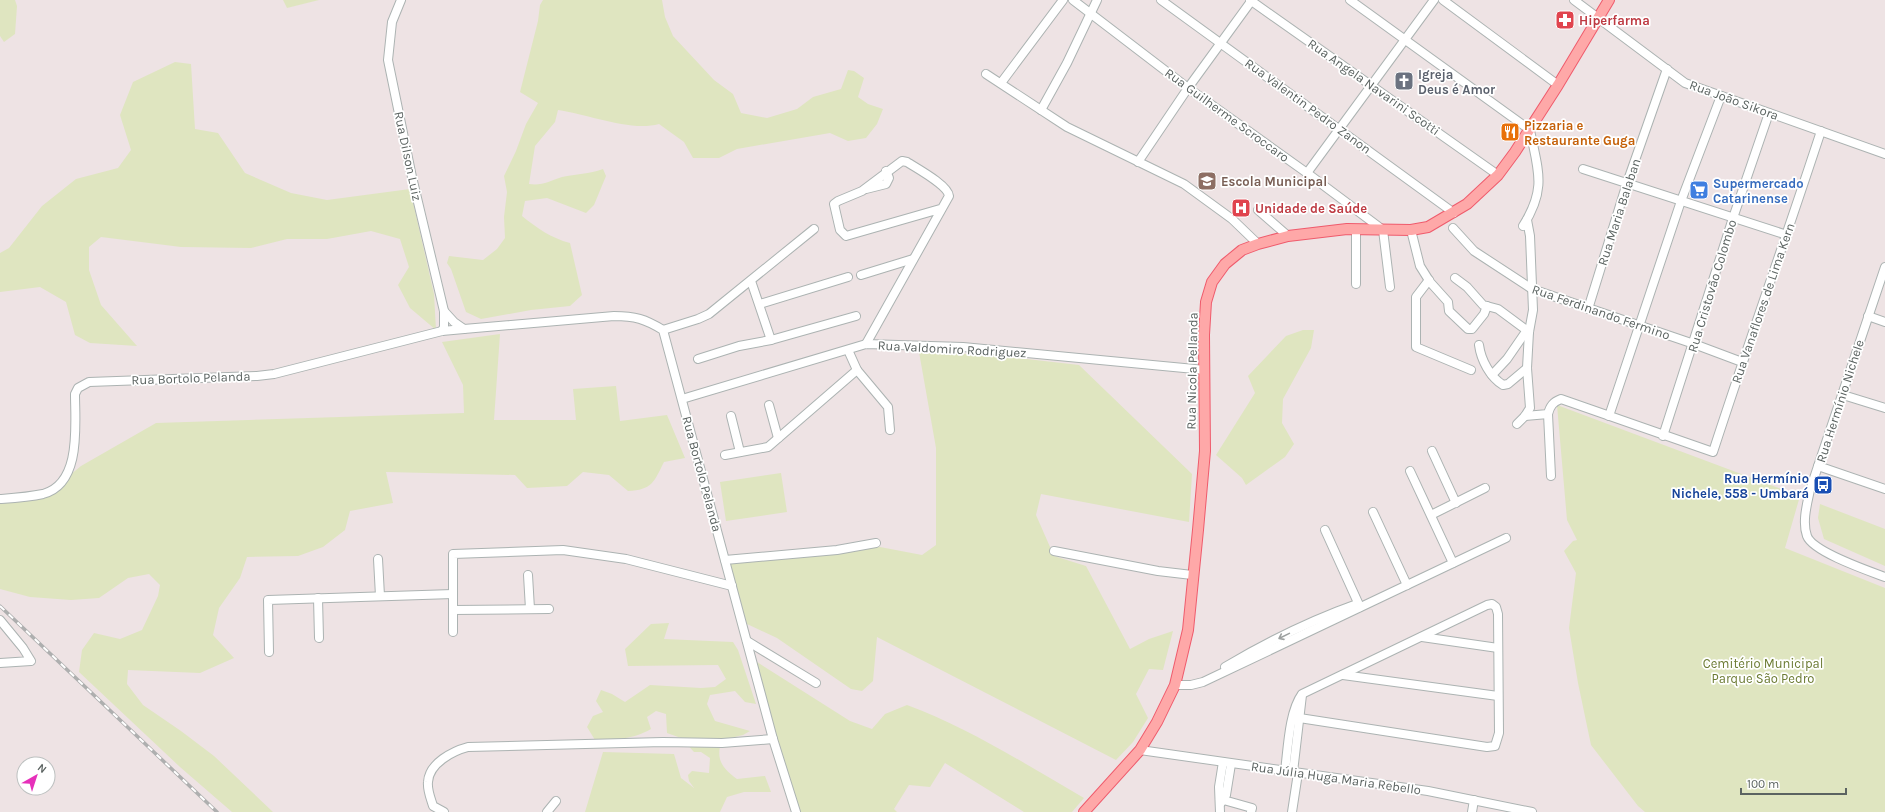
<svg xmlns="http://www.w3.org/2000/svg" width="1885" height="812" viewBox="0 0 1885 812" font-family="Karla,sans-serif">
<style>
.green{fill:#dfe5c0}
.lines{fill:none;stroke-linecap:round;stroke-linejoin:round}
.minor-casing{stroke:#acb3b2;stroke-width:10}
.major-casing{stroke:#ef5b6c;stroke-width:12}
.minor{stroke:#fff;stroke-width:8}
.major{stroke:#fea8a8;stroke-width:10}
.rail-casing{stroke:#aeafaf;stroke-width:3.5}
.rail{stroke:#fff;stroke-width:2;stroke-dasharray:6;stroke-linecap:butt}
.oneway{stroke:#9da1a0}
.labels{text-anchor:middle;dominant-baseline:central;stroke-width:3.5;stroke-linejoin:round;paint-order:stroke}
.health-label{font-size:13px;font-weight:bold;fill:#be3a42;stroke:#fff;text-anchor:start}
.worship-label{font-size:13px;font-weight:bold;fill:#5b616d;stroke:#fff;text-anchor:start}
.street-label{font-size:13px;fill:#5b6361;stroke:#fff}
.food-label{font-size:13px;font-weight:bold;fill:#c56008;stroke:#fff;text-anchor:start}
.education-label{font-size:13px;font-weight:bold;fill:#785e54;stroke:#fff;text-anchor:start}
.shop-label{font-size:13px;font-weight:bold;fill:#366cbe;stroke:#fff;text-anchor:start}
.transit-label{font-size:13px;font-weight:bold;fill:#164399;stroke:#fff;text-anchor:end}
.park-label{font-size:13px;fill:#6c7b33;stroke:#fff}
</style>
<rect width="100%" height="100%" fill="#eee3e4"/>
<g class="green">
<polygon points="0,0 15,0 17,6 15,34 4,42 0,36"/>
<polygon points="283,0 319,0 287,8"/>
<path d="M543,0H662L665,17L673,36L714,80L733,94L741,113L767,118L797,109L813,97L841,89L848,70L854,71L864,78L858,97L868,104L883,109L877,124L866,138L848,141L830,133L737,149L719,158H693L684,142L659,124C630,132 588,114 558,110L555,122L535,146L529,184C542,186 550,181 562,177C576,174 589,174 603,169L606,176L594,205L586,213L547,198L525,201L522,216C537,228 551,238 570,243L582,295L570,306L531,310L481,319L466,312L451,269L447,263L449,256L483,260L497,249L505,238L504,217L507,192L504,176L516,151L526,124L538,103L520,92L538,21L540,5Z"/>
<polygon points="175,62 191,64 195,129 218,133 245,173 291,193 327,200 410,189 434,294 436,330 410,308 398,285 409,267 400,239 371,231 327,239 287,239 251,248 181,247 101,237 89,247 89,270 101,305 137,346 90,343 75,335 66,302 40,287 0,292 0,253 9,248 42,206 76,179 118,168 131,150 120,115 133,82"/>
<polygon points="1303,330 1314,330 1311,348 1283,399 1282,423 1294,444 1285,457 1246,485 1242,478 1216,455 1255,393 1248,376 1286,336"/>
<path d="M500,334L494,420H576L573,389L616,386L620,421L667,415L685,458L664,462C654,482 652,490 628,491L609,475L583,472L567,486L527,488L515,475L386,472L393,503L350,511L345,530L323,547L298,556L247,557L240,578L219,608L213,635L234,658L200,673L128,670L127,684L143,705L181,731L214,756L273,812H232L180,767L79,672L82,650L94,633L120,639L142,630L158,596L160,585L149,574L128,578L99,598L71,600L30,597L0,589V504L44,496L81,466L156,423L464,413L463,385L442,342Z"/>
<polygon points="919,352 993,355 1079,365 1192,474 1189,522 1041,494 1036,515 1054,556 1086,566 1130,649 1149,639 1173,631 1163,670 1149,669 1136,694 1148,718 1133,742 1116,760 877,637 873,681 862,691 851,689 777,638 747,624 728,562 880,547 922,555 936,545 936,448"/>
<polygon points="1557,405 1800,496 1785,548 1885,588 1885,812 1645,812 1638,806 1591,745 1578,683 1569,628 1576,573 1564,551 1573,541 1577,540 1567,520"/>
<polygon points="781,473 787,512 726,521 720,482"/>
<polygon points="1820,504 1885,529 1885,566 1824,539 1818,518"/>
<path d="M669,623L664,639L733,642L738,650L756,704L745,702L735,691L710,695L707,704L715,721L750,731L743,735L722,740C715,759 722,768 737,779L765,776L771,792H744L727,797L720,812H585L603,752L674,754L681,778L694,788L689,781L688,775L692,771L709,773L710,758L701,752H694L681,738L667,733L666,714L656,711L647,717L651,729C632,740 616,739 595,740L587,727L593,716L603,712L596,701L601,690L612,694L625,702L650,685L701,688L715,687L726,679L718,665L628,666L625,649L651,624Z"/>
<path d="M757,662L850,721L872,729L885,714L907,705C969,728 1027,765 1084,798L1072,812H1024L945,763L930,787L909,785L894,809L897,812H797L781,761Z"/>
</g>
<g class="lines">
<defs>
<g id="minor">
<polyline points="401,0 392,22 388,60 412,177 444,311 444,327 442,331"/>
<polyline points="1073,0 1188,88 1307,173 1383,230 1390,287"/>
<polyline points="1161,0 1454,213"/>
<polyline points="1250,0 1498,175"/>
<path d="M1350,0L1530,130C1538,171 1547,188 1523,226"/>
<polyline points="1443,0 1558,85"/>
<polyline points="1574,0 1685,83 1885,154"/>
<polyline points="986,74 1067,127 1184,184 1232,219 1258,244"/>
<polyline points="1001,83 1063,0"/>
<polyline points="1041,110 1067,63 1097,0"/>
<polyline points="1138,162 1188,88 1252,0"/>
<polyline points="1583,169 1787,235"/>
<polyline points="1307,173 1434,0"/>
<polyline points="866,189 886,184 889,178 886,171"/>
<polyline points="1258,210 1288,236"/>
<polyline points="1453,228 1474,251 1532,289 1694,344 1742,362"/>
<polyline points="1411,230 1420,266 1430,282 1448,302 1449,311 1468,329 1472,329 1484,314 1487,306"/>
<path d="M1885,267L1810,490C1807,504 1802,522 1807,536C1813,552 1869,571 1885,577"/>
<polyline points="861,275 913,259"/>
<polyline points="1455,278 1467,287 1483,305 1498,309 1529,332"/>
<polyline points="1429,280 1416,297 1416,347 1471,370"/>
<polyline points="751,281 771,340"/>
<polyline points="1356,284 1356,230"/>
<polyline points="760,304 848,277"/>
<polyline points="1588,309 1627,183 1667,69"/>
<path d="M444,311L454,322L464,329L614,316C635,316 645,319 663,330L773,739L796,812"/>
<polyline points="1868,316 1885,322"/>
<polyline points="663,330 698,319 709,314 814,229"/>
<path d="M866,344L949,196C948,185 916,168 907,162L902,161L862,191L838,201L834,204L840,230L846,236L940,209"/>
<path d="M1479,345C1481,360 1490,377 1503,385L1508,384L1527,368"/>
<polyline points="698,359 739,346 771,340 856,316"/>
<polyline points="857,370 888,407 890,430"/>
<polyline points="1492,375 1507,359 1527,330"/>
<polyline points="1843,395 1885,408"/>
<polyline points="682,399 866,344 963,347 1205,370"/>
<polyline points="769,405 778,438"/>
<polyline points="1548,414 1551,476"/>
<polyline points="731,416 740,452"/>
<path d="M1525,416L1548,414C1550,406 1553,402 1561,399L1713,452C1748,344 1786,238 1821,131"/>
<polyline points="1609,416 1681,201 1721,96"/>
<polyline points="1517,424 1525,416 1530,408 1527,368 1529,332 1533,310 1530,236 1527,220"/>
<polyline points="1663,436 1733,218 1769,113"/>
<polyline points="1432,451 1456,503"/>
<polyline points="725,455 768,447 857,370 848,350"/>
<polyline points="1818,466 1885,489"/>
<polyline points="1410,471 1453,563"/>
<path d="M0,499C14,498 29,497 43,494C82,484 75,424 75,394L78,388L89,382L257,376L274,374L442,331L464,329"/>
<polyline points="1373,512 1407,585"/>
<polyline points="1431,515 1485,488"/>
<polyline points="1325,530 1360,607"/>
<polyline points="1054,551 1158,571 1192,575"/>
<polyline points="378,559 380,596"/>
<polyline points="725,560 837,550 876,543"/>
<polyline points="528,575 530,609"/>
<polyline points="318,598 319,638"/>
<polyline points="453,610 549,609"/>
<polyline points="0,620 23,648 31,661 0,663"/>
<polyline points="453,632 453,554 563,550 626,559 732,586"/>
<polyline points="1422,637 1498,648"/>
<polyline points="747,641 816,683"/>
<polyline points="269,652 268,600 453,594"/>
<path d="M1225,667C1267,642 1312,620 1357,604"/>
<polyline points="1343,675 1498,696"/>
<polyline points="1175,685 1191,685 1203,682 1506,538"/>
<polyline points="1140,750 1428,791 1532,812"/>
<path d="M1285,771C1288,748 1289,712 1302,694L1487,605L1492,604L1496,607L1498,614L1499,733L1495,746L1487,747L1293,717"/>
<polyline points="1293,772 1302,695"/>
<polyline points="1220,799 1252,808 1251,812"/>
<polyline points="1221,803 1226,795 1231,764"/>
<path d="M444,812L433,806C431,799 427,790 428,782C429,763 453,751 468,747L663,742L722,743L773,739"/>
<polyline points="547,812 556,801"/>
<polyline points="1220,812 1219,787 1223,762"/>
<polyline points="1292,812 1298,773"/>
<polyline points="1472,812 1474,800"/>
</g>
<polyline id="major" points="1084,812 1140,750 1157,722 1175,685 1188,630 1198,530 1205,451 1204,335 1206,302 1212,282 1225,264 1242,250 1258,244 1288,236 1347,229 1411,230 1428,227 1467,204 1498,175 1515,152 1558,85 1609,0"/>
</defs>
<use href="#minor" class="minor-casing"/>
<use href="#major" class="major-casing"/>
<use href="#minor" class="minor"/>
<use href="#major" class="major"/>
<defs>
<polyline id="rail" points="0,606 217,812"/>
</defs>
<use href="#rail" class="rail-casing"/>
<use href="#rail" class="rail"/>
</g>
<defs><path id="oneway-shaft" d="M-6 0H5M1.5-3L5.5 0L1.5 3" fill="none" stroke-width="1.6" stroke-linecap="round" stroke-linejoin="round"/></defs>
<use class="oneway" href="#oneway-shaft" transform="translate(1284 636) rotate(154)"/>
<defs>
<symbol id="pharmacy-square" viewBox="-11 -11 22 22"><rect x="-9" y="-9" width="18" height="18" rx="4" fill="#e0444e" stroke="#fff"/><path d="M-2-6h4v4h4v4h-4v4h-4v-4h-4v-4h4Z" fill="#fff"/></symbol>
<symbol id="church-square" viewBox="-11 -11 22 22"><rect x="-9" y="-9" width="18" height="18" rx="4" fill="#6b7280" stroke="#fff"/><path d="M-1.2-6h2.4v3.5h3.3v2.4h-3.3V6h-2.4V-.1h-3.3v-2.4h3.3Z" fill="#fff"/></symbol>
<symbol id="restaurant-square" viewBox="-11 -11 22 22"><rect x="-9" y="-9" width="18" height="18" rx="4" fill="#e8710a" stroke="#fff"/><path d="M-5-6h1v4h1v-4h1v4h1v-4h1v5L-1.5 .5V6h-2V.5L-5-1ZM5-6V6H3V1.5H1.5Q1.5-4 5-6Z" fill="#fff"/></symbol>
<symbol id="school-square" viewBox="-11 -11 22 22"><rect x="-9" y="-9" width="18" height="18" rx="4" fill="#8d6e63" stroke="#fff"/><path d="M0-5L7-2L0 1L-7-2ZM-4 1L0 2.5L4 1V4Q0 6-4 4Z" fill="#fff"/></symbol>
<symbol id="supermarket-square" viewBox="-11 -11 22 22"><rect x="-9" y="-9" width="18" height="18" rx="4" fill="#3f7fe0" stroke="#fff"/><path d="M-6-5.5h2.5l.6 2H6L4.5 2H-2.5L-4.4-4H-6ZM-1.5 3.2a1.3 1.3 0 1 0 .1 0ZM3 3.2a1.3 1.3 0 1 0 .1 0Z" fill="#fff"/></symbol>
<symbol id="hospital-square" viewBox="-11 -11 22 22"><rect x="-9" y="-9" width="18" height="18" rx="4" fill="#e0444e" stroke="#fff"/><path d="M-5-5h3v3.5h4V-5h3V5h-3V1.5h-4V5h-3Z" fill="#fff"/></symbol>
<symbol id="bus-square" viewBox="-11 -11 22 22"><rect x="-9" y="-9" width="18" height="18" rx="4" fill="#1a4fb4" stroke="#fff"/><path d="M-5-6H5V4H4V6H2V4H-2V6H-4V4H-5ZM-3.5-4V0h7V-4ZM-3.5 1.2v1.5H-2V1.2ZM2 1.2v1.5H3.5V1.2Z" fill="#fff"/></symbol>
</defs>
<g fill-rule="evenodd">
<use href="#pharmacy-square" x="1554" y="9" width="22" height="22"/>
<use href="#church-square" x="1393" y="70" width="22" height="22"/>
<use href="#restaurant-square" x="1499" y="121" width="22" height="22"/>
<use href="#school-square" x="1196" y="170" width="22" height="22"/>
<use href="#supermarket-square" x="1688" y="179" width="22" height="22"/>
<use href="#hospital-square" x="1230" y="197" width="22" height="22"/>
<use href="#bus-square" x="1812" y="474" width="22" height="22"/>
</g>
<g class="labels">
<g class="health-label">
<text x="1579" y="20">Hiperfarma</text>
<text x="1255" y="208">Unidade de Saúde</text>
</g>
<g class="worship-label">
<text x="1418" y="74">Igreja<tspan x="1418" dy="15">Deus é Amor</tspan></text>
</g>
<g class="street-label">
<text transform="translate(1374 87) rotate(35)">Rua Angela Navarini Scotti</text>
<text transform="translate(1734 100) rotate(20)">Rua João Sikora</text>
<text transform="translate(1308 106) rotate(36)">Rua Valentin Pedro Zanon</text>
<text transform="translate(1227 115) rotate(36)">Rua Guilherme Scroccaro</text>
<text transform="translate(408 156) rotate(78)">Rua Dilson Luiz</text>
<text transform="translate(1619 212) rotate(-72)">Rua Maria Balaban</text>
<text transform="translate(1712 286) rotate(-73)">Rua Cristovão Colombo</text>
<text transform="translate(1763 303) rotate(-71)">Rua Vanaflores de Lima Kern</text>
<text transform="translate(1601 312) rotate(19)">Rua Ferdinando Fermino</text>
<text transform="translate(952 349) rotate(3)">Rua Valdomiro Rodriguez</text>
<text transform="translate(1192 371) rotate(-89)">Rua Nicola Pellanda</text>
<text transform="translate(191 378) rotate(-2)">Rua Bortolo Pelanda</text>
<text transform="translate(1840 401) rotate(-72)">Rua Hermínio Nichele</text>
<text transform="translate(702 474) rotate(75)">Rua Bortolo Pelanda</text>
<text transform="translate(1336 778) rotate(8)">Rua Júlia Huga Maria Rebello</text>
</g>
<g class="food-label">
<text x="1524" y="125">Pizzaria e<tspan x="1524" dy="15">Restaurante Guga</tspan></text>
</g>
<g class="education-label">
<text x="1221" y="181">Escola Municipal</text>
</g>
<g class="shop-label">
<text x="1713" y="183">Supermercado<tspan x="1713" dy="15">Catarinense</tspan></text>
</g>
<g class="transit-label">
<text x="1809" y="478">Rua Hermínio<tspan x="1809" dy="15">Nichele, 558 - Umbará</tspan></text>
</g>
<g class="park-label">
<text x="1763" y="663">Cemitério Municipal<tspan x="1763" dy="15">Parque São Pedro</tspan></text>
</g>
</g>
<g transform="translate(36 776) rotate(39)"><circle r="19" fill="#ffffff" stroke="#bdc1c0"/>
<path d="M0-3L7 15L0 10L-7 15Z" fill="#e630ba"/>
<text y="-6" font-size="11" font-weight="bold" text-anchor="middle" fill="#5b6361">N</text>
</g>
<path d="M1741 788v6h105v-6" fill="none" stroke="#5b6361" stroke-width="2"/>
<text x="1747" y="788" font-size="12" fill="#5b6361" stroke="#ffffff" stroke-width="3" paint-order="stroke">100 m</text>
</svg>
